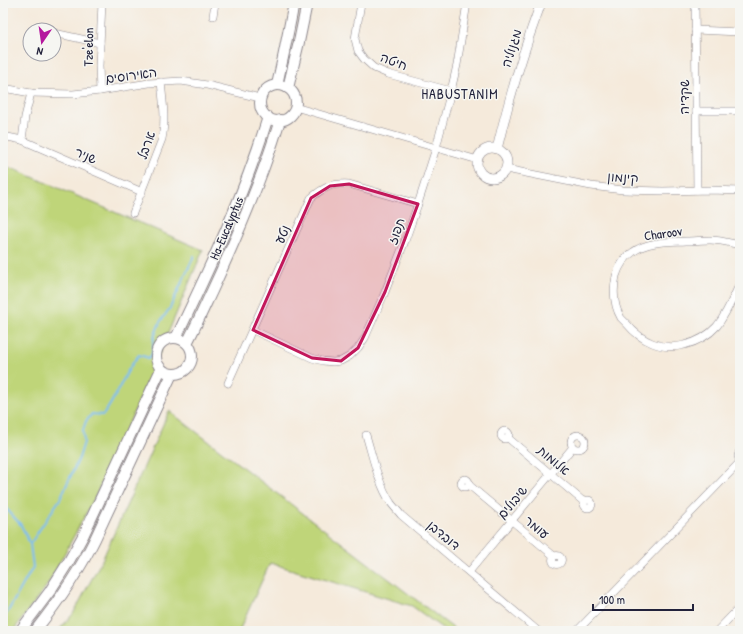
<svg xmlns="http://www.w3.org/2000/svg" width="743" height="634" viewBox="0 0 743 634" font-family="'Patrick Hand','Playpen Sans Hebrew',sans-serif">
<style>
.grass{fill:#bfd579;stroke:#707c5a}
.lines{fill:none;stroke-linecap:round;stroke-linejoin:round}
.stream{stroke:#7dbef2;stroke-width:2}
.minor-casing{stroke:#8c868b;stroke-width:8}
.tertiary-casing{stroke:#8c868b;stroke-width:10}
.secondary-casing{stroke:#8c868b;stroke-width:12}
.minor{stroke:#fff;stroke-width:7}
.tertiary{stroke:#fff;stroke-width:9}
.secondary{stroke:#fff;stroke-width:10}
.marked{fill:#c2185b;fill-opacity:0.2;stroke:#c2185b;stroke-width:3;stroke-linejoin:round}
.labels{text-anchor:middle;dominant-baseline:central;stroke-width:3;stroke-linejoin:round;paint-order:stroke}
.street-label{font-size:13px;fill:#22223b;stroke:#f6f6f2}
.neighbourhood-label{font-size:14px;letter-spacing:1px;fill:#22223b;stroke:#f6f6f2}
</style>
<rect width="100%" height="100%" fill="#f6f6f2"/>
<filter id="ink" filterUnits="userSpaceOnUse"><feTurbulence type="fractalNoise" baseFrequency=".025" numOctaves="2"/><feDisplacementMap in="SourceGraphic" scale="8" xChannelSelector="R" yChannelSelector="G"/><feConvolveMatrix kernelMatrix="1 2 1 2 8 2 1 2 1" color-interpolation-filters="sRGB"/></filter>
<filter id="wash" filterUnits="userSpaceOnUse"><feTurbulence type="fractalNoise" baseFrequency=".012" numOctaves="4" result="noise"/><feDisplacementMap in="SourceGraphic" scale="16" xChannelSelector="R" yChannelSelector="G"/><feGaussianBlur stdDeviation="0.9" result="paint"/><feColorMatrix in="noise" values="0 0 0 0 0 0 0 0 0 0 0 0 0 0 0 0 0 1.4 0 .05"/><feComposite in="paint" operator="in"/></filter>
<g filter="url(#wash)">
<rect width="100%" height="100%" fill="#f5eadb"/>
<g class="grass">
<polygon points="3,166 14,169 203,250 144,390 95,497 48,584 13,631 3,631"/>
<polygon points="169,411 457,631 446,631 412,606 270,563 239,631 58,631 73,614 103,558"/>
</g>
<g class="lines">
<g class="stream">
<polyline points="3,505 21,525 30,544 33,567 7,613 3,615"/>
<path d="M30,544L60,499L79,458L84,442L83,430L86,421L92,414L103,415C118,397 123,372 139,355L149,358L152,354L154,337L160,322L170,308L194,256"/>
</g>
</g>
</g>
<g filter="url(#ink)">
<g class="lines">
<defs>
<g id="minor">
<polyline points="361,3 355,39 358,51 364,59 374,68 388,74 451,91"/>
<polyline points="695,3 697,190"/>
<polyline points="213,16 215,3"/>
<polyline points="34,29 37,30"/>
<polyline points="695,30 740,32"/>
<polyline points="54,33 100,43"/>
<polyline points="3,88 31,93 73,94 100,91 149,83 181,81 207,85 260,98"/>
<polyline points="100,91 99,66 102,3"/>
<polyline points="295,107 478,160"/>
<polyline points="696,111 740,111"/>
<polyline points="3,136 22,140 142,192"/>
<polyline points="22,140 25,117 31,93"/>
<polyline points="506,169 591,186 623,190 663,191 711,190 740,191"/>
<path d="M133,213L162,139C166,120 163,102 161,82"/>
<path d="M740,245C730,243 720,240 710,240C702,240 694,241 686,241C668,242 648,241 633,252C624,258 619,266 616,276C613,290 614,306 621,318C623,320 625,322 627,324C641,341 662,351 684,345C697,342 708,336 717,326C727,313 733,298 740,283"/>
<polyline points="253,330 312,358 323,361 333,362 341,361 350,356 358,348 365,338 385,292 405,241 418,204 436,148 451,91 457,65 467,3"/>
<path d="M228,383L311,198C324,187 332,183 349,184L418,204"/>
<circle cx="505" cy="435" r="4"/>
<path d="M366,435C373,458 378,483 391,503C394,507 398,511 401,515L538,631"/>
<circle cx="578" cy="442" r="7"/>
<polyline points="508,438 584,502"/>
<polyline points="740,450 738,456 740,462"/>
<circle cx="465" cy="483" r="4"/>
<polyline points="469,485 554,556"/>
<circle cx="588" cy="504" r="4"/>
<circle cx="557" cy="560" r="4.5"/>
<polyline points="469,572 573,447"/>
<polyline points="577,631 740,462"/>
<polyline points="717,631 740,607"/>
</g>
<g id="tertiary">
<circle cx="492" cy="163" r="15"/>
<path d="M497,149C509,99 523,51 541,3"/>
</g>
<g id="secondary">
<polyline points="277,85 284,53 294,3"/>
<circle cx="278" cy="103" r="18"/>
<polyline points="288,88 299,42 307,3"/>
<path d="M176,338C211,265 244,195 268,117"/>
<circle cx="174" cy="356" r="18"/>
<path d="M187,343C196,326 204,308 212,291C238,235 262,179 280,120"/>
<polyline points="20,631 50,591 69,561 84,534 161,369"/>
<path d="M35,631C58,602 79,572 95,539L172,374"/>
</g>
</defs>
<use href="#minor" class="minor-casing"/>
<use href="#tertiary" class="tertiary-casing"/>
<use href="#secondary" class="secondary-casing"/>
<use href="#minor" class="minor"/>
<use href="#tertiary" class="tertiary"/>
<use href="#secondary" class="secondary"/>
</g>
</g>
<path class="marked" d="M349,184L418,204L385,292L358,348L341,361L312,358L253,330L311,198L330,186Z"/>
<g class="labels">
<g class="street-label">
<text transform="translate(88 47) rotate(-89)">Tze'elon</text>
<text transform="translate(511 48) rotate(-72)">מגנוליה</text>
<text transform="translate(394 61) rotate(21)">חיטה</text>
<text transform="translate(131 75) rotate(-8)">האירוסים</text>
<text transform="translate(684 97) rotate(-90)">שקדיה</text>
<text transform="translate(146 145) rotate(-71)">ארבל</text>
<text transform="translate(86 155) rotate(23)">שניר</text>
<text transform="translate(623 177) rotate(4)">קינמון</text>
<text transform="translate(226 228) rotate(-67)">Ha-Eucalyptus</text>
<text transform="translate(396 231) rotate(-70)">תפוז</text>
<text transform="translate(663 233) rotate(-8)">Charoov</text>
<text transform="translate(282 234) rotate(-66)">נטע</text>
<text transform="translate(554 460) rotate(40)">אלומות</text>
<text transform="translate(512 502) rotate(-50)">שיבולים</text>
<text transform="translate(537 527) rotate(40)">עומר</text>
<text transform="translate(444 535) rotate(40)">דובדבן</text>
</g>
<g class="neighbourhood-label">
<text x="460" y="93">HABUSTANIM</text>
</g>
</g>
<rect width="743" height="634" fill="none" stroke="#f6f6f2" stroke-width="16"/>
<g transform="translate(42 42) rotate(193)"><circle r="19" fill="#f6f6f2" stroke="#a1a1a9"/>
<path d="M0-3L7 15L0 10L-7 15Z" fill="#b5179e"/>
<text y="-6" font-size="11" font-weight="bold" text-anchor="middle" fill="#22223b">N</text>
</g>
<path d="M593 604v6h100v-6" fill="none" stroke="#22223b" stroke-width="2"/>
<text x="599" y="604" font-size="12" fill="#22223b" stroke="#f6f6f2" stroke-width="3" paint-order="stroke">100 m</text>
</svg>
